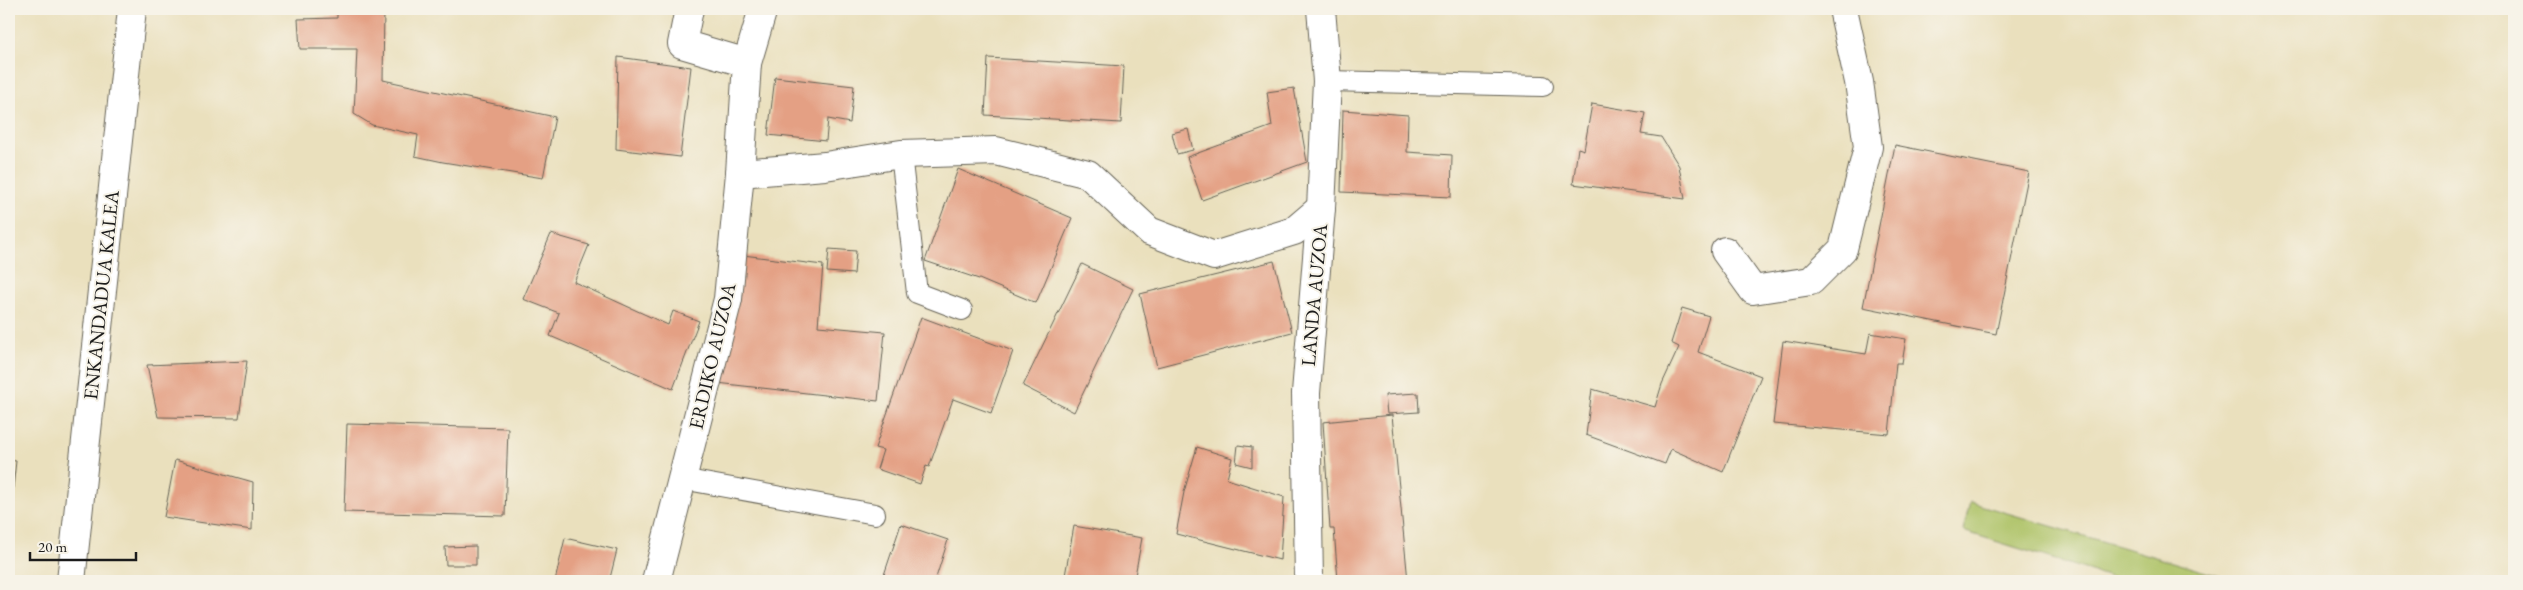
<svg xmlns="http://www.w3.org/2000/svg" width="2523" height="590" viewBox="0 0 2523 590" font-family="'EB Garamond',serif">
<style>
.green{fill:#aec367;stroke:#657042}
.building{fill:#e4a084}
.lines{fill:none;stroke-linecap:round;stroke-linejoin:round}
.service-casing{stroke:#646154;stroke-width:22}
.minor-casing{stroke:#646154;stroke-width:30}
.service{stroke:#fff;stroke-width:20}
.minor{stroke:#fff;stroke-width:28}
.labels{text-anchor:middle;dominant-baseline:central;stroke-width:4;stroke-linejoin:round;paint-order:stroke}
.street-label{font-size:20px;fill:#1c1c1c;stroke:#f7f3e8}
</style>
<rect width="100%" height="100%" fill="#f7f3e8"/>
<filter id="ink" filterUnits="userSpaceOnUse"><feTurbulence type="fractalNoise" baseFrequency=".02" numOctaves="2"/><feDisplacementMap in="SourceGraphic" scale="10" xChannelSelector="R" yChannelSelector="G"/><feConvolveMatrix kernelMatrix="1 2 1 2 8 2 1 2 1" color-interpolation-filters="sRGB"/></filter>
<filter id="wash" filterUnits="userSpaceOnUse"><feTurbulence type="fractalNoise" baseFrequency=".0096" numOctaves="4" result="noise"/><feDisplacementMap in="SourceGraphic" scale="20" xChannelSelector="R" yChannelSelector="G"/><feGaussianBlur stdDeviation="1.12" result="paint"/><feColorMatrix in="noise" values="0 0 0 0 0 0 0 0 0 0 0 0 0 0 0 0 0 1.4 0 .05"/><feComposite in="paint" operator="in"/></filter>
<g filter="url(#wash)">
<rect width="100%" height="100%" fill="#eae0bd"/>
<polygon class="green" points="1970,502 2236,581 2123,581 1963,531"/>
<g id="blocks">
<g class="building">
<polygon points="337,9 384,10 383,80 555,117 543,178 443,162 415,156 418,135 372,125 354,114 357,49 300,49 298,19 337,18"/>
<polygon points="618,57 691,67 680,157 616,149"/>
<polygon points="988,58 1124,66 1121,123 985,115"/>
<polygon points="775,77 854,86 850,123 828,119 826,141 768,135"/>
<polygon points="1294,88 1307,162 1202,200 1187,157 1272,126 1267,92"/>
<polygon points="1592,104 1645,113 1641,134 1661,137 1679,166 1685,199 1573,184 1578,148 1584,150"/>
<polygon points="1343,110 1408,115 1407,152 1452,155 1451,197 1341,192"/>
<polygon points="1188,129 1193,150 1177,154 1172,133"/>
<polygon points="1895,145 2029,172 1996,334 1863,307"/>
<polygon points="958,169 1072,218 1036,303 979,279 925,261"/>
<polygon points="551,234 589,245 574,282 668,325 673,311 699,321 673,389 550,336 559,313 523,299"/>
<polygon points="829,249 856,251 854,274 827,272"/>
<polygon points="743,255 823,265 818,326 885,332 878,401 717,383"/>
<polygon points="1274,261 1292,332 1157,367 1140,294"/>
<polygon points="1082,264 1133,289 1074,412 1023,386"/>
<polygon points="1682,308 1709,316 1698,352 1761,376 1723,472 1671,449 1665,464 1586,435 1592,389 1655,407 1662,384 1679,347 1671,343"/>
<polygon points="921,317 1013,351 991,413 953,399 929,467 926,466 920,484 877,469 883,450 875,448"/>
<polygon points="1870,333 1906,339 1902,363 1896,363 1889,434 1773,424 1783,341 1866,354"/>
<polygon points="247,361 239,418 158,417 147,365"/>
<polygon points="1418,393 1419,412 1387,414 1385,395"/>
<polygon points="1392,415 1408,581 1338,581 1334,529 1330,529 1323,422"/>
<polygon points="347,424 508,428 505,516 344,512"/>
<polygon points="1238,445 1252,447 1252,467 1236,463"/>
<polygon points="1197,447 1232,458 1227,479 1284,497 1280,560 1176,534 1184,492"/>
<polygon points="9,460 16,461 10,516 9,516"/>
<polygon points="175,460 253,482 252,530 164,517"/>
<polygon points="901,524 948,540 935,581 882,581"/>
<polygon points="1074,526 1142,538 1134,581 1064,581"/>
<polygon points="565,538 617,550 610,578 612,581 555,581"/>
<polygon points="476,546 476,565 446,565 445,547"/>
</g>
</g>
</g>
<g filter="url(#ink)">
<use href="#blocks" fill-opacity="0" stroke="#646154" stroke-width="1"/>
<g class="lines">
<defs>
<g id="service">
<polyline points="1327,81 1543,86"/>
<polyline points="901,154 917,293 962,310"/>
<polyline points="682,479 875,514"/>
</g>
<g id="minor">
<polyline points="689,9 682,44 747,63"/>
<polyline points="740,173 825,166 901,154 996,151 1088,174 1149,231 1214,256 1294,231 1321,208"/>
<polyline points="1725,251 1753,290 1811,281 1843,249 1868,147 1859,82 1843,9"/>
<polyline points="71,581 132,9"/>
<polyline points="656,581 728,299 740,173 747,63 763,9"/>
<polyline points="1309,581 1306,393 1321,208 1327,81 1321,9"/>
</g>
</defs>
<use href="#service" class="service-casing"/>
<use href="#minor" class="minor-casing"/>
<use href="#service" class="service"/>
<use href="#minor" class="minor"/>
</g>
</g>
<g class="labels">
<g class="street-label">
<text transform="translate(101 295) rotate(-84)">ENKANDADUA KALEA</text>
<text transform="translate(1314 295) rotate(-85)">LANDA AUZOA</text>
<text transform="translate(712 356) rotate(-77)">ERDIKO AUZOA</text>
</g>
</g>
<rect width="2523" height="590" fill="none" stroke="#f7f3e8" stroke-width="30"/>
<path d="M30 552v8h106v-8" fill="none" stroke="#1c1c1c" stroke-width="2.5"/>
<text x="38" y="552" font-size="15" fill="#1c1c1c" stroke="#f7f3e8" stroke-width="4" paint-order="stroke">20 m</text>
</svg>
